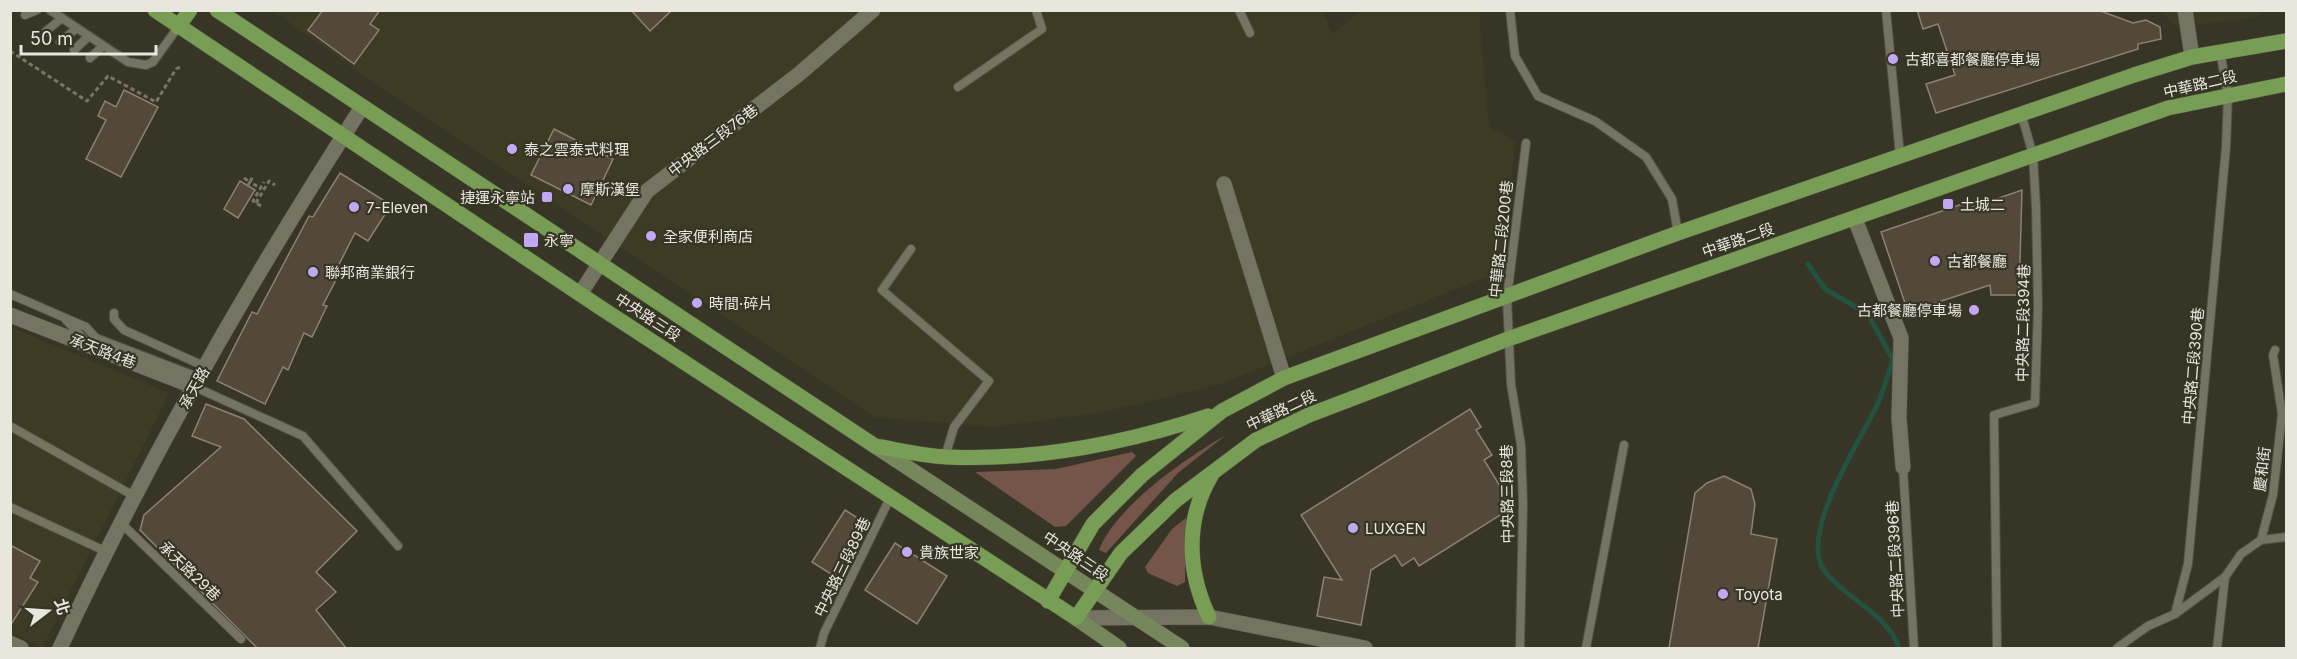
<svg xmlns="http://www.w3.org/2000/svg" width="2297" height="659" viewBox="0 0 2297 659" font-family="Inter,'Noto Sans TC',sans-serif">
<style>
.built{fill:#3e3b24}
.green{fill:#75544a}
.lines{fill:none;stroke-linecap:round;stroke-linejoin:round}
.stream{stroke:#235241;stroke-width:5}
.building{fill:#54483b;stroke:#8e8172;stroke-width:1.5}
.service-casing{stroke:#535144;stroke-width:10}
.minor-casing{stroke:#535144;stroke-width:16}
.tertiary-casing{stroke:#535144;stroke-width:16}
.secondary-casing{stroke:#535144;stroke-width:16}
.primary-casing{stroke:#535144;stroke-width:16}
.path{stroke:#787668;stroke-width:3;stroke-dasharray:4.5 3;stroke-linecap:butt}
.service{stroke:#757362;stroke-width:8}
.minor{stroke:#757362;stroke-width:15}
.tertiary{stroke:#757362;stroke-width:15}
.secondary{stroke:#76885b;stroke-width:15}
.primary{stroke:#779e54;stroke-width:15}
.poi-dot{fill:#c2a8f3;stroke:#373525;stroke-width:2}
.labels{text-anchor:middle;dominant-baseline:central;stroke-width:4.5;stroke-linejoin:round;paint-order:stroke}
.poi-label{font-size:15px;fill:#e8e7dd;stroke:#373525;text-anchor:start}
.street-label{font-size:15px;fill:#e8e7dd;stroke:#373525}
</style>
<rect width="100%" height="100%" fill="#373525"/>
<g class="built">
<polygon points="1322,10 1332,34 1360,11 1479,11 1489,127 1515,141 1504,270 1218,385 1103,412 994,427 874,417 359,72 273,11"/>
<polygon points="2160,11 2260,11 2258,17 2176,27"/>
<polygon points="10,327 169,393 42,648 11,632"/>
</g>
<g class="green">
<path d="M1226,435L1178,473L1106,553L1099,550C1116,506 1186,458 1226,435Z"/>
<polygon points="1132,452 1136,456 1066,526 1055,527 975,472 1056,469"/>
<polygon points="1186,518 1185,582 1177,586 1148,573 1145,567 1172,529"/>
</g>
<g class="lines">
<path class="stream" d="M1808,264L1825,289L1868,314L1893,360C1888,374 1884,389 1878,403C1861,441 1794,538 1827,574C1848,599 1889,616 1899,648"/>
</g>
<g class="building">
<polygon points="323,10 380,10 370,24 379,30 354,64 308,30"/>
<polygon points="631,10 672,10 650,31"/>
<polygon points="1917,10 2098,10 2133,23 2146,20 2160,27 2161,39 2138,44 2138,49 1936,113 1926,84 1955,75 1938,24 1923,29"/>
<polygon points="124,90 158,107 121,177 86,159 106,120 98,116 105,101 116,107"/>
<polygon points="554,129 613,159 591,205 531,175"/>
<polygon points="340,173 391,205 368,241 355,233 334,274 338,276 323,305 327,306 312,337 304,333 288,370 283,367 265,404 217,381 252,312 257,314 309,216 313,217"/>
<polygon points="240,181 255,190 238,218 224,209"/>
<polygon points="2022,190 2019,295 1991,295 1990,285 1908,312 1881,232 1968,202 1970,208"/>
<polygon points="206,404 244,419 357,531 316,572 336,592 316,610 346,648 257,648 140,530 144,515 221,447 192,436"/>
<polygon points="1470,409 1481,427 1476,430 1492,455 1484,460 1513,507 1419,566 1414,558 1402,566 1395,555 1371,570 1361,625 1317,616 1324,577 1342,580 1301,515"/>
<polygon points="1724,476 1751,489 1755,504 1751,534 1777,539 1758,648 1669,648 1695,493 1707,483"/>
<polygon points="845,510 867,524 834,576 812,562"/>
<polygon points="895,543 947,576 917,624 865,590"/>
<polygon points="10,545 40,561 30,578 38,582 10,626"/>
</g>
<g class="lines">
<defs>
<g id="service">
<polyline points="50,10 128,62 146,65 153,62 178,27"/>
<polyline points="1239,10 1250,33"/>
<polyline points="1510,10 1515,56 1538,96 1595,121 1646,157 1672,199 1678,233"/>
<polyline points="1886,10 1900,156"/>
<polyline points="25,15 37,10"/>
<polyline points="45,32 62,18"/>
<polyline points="60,42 77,28"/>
<polyline points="74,50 89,36"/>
<polyline points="90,58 103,46"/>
<polyline points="958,87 1042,29 1036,10"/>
<polyline points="911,249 882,290 989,381 954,427 945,457"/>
<polyline points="10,294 86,327 96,338 200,378"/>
<polyline points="114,313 114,319 124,330 206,367"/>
<polyline points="66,320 86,341"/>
<polyline points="195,387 303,436 398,546"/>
<polyline points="10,426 134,496"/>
<polyline points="1903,467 1914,648"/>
<polyline points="10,507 105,551"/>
<polyline points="121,523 241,639"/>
<polyline points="2261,540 2286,537"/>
<polyline points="2175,614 2225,577 2241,554 2261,540 2273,495 2282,414 2273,355 2275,350"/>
<polyline points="820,648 824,633 890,498"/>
<polyline points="1520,648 1523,504 1521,445 1511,384 1507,298 1526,143"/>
<polyline points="1586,648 1624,445"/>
<polyline points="1997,648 1994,415 2035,403 2038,307 2036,207 2033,155 2021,113"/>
<polyline points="2117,648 2148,626 2175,614 2188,564 2226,147 2228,95 2220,51"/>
<polyline points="2217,648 2225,577"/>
</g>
<g id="minor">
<polyline points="2185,10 2192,57"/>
<polyline points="1224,184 1284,378"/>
<polyline points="1855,219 1901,338 1899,418 1903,467"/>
<polyline points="580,294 647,191 799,74 873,10"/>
<polyline points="10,315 195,387"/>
<polyline points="10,643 21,648"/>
<path d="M60,648C147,461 250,280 362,107"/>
</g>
<polyline id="tertiary" points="1076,618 1209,617 1365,648"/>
<g id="secondary">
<polyline points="875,446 1182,648"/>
<polyline points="1076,618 1119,648"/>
</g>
<g id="primary">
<polyline points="155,10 598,306 1076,618 1121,553 1176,500 1256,440 1309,415 1508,339 2168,108 2286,84"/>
<path d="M217,10L875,446C899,450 923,456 947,457C1037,461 1123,444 1208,416"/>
<polyline points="178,27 190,10"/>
<polyline points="1048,601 1093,524 1142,475 1222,411 1284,378 1678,233 2134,75 2192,57 2286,41"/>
<path d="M1209,617C1187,571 1185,520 1211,476"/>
</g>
</defs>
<use href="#service" class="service-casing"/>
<use href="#minor" class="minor-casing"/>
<use href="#tertiary" class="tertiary-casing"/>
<use href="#secondary" class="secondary-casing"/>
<use href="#primary" class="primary-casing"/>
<g class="path">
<polyline points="10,51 87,101 108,76 156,102 176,69 180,67"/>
<polyline points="244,178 250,182 253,176"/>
<polyline points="248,185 250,182 260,188"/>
<polyline points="256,203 269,181 275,185"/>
<polyline points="261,206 253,201 264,182"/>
</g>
<use href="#service" class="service"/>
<use href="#minor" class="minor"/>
<use href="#tertiary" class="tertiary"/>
<use href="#secondary" class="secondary"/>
<use href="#primary" class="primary"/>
</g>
<g class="poi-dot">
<circle cx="1893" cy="59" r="6"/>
<circle cx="512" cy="149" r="6"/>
<circle cx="568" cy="189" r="6"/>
<rect x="541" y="191" width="12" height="12" rx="3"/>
<rect x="1942" y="198" width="12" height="12" rx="3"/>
<circle cx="354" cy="207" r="6"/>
<circle cx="651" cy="236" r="6"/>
<rect x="523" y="232" width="16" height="16" rx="3"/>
<circle cx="1935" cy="261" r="6"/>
<circle cx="313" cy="272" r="6"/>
<circle cx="697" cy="303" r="6"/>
<circle cx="1974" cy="310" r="6"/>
<circle cx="1353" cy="528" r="6"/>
<circle cx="907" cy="552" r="6"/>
<circle cx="1723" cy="594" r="6"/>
</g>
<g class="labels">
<g class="poi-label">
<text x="1905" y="59">古都喜都餐廳停車場</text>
<text x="524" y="149">泰之雲泰式料理</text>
<text x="580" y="189">摩斯漢堡</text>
<text x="535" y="197" text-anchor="end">捷運永寧站</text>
<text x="1960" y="204">土城二</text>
<text x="366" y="207">7-Eleven</text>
<text x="663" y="236">全家便利商店</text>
<text x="544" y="240">永寧</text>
<text x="1947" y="261">古都餐廳</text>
<text x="325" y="272">聯邦商業銀行</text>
<text x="709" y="303">時間·碎片</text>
<text x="1962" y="310" text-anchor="end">古都餐廳停車場</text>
<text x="1365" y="528">LUXGEN</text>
<text x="919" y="552">貴族世家</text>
<text x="1735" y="594">Toyota</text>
</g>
<g class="street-label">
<text transform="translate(2200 84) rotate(-13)">中華路二段</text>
<text transform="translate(713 140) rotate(-37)">中央路三段76巷</text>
<text transform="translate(1501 239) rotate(-84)">中華路二段200巷</text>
<text transform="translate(1738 240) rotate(-19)">中華路二段</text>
<text transform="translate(648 317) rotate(33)">中央路三段</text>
<text transform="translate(2023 323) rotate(-89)">中央路二段394巷</text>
<text transform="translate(103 351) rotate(21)">承天路4巷</text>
<text transform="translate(2193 366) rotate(-85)">中央路二段390巷</text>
<text transform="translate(194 388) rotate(-61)">承天路</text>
<text transform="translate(1281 410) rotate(-25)">中華路二段</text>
<text transform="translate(2262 469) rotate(-83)">慶和街</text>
<text transform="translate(1507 494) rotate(-91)">中央路三段8巷</text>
<text transform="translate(1076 556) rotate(34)">中央路三段</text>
<text transform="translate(1895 559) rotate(-93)">中央路二段396巷</text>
<text transform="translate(842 567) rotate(-64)">中央路三段89巷</text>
<text transform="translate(190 571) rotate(44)">承天路29巷</text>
</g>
</g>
<rect width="2297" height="659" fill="none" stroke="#e8e7dd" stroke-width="24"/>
<g transform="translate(48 611) rotate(73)" stroke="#373525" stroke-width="4.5" paint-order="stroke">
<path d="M0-4.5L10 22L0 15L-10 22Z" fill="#e8e7dd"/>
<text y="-9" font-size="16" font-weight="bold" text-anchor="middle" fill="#e8e7dd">北</text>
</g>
<path d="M21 45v9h135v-9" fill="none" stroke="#e8e7dd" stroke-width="3"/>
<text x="30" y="45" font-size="18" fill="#e8e7dd" stroke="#373525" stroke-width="4.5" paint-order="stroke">50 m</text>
</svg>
